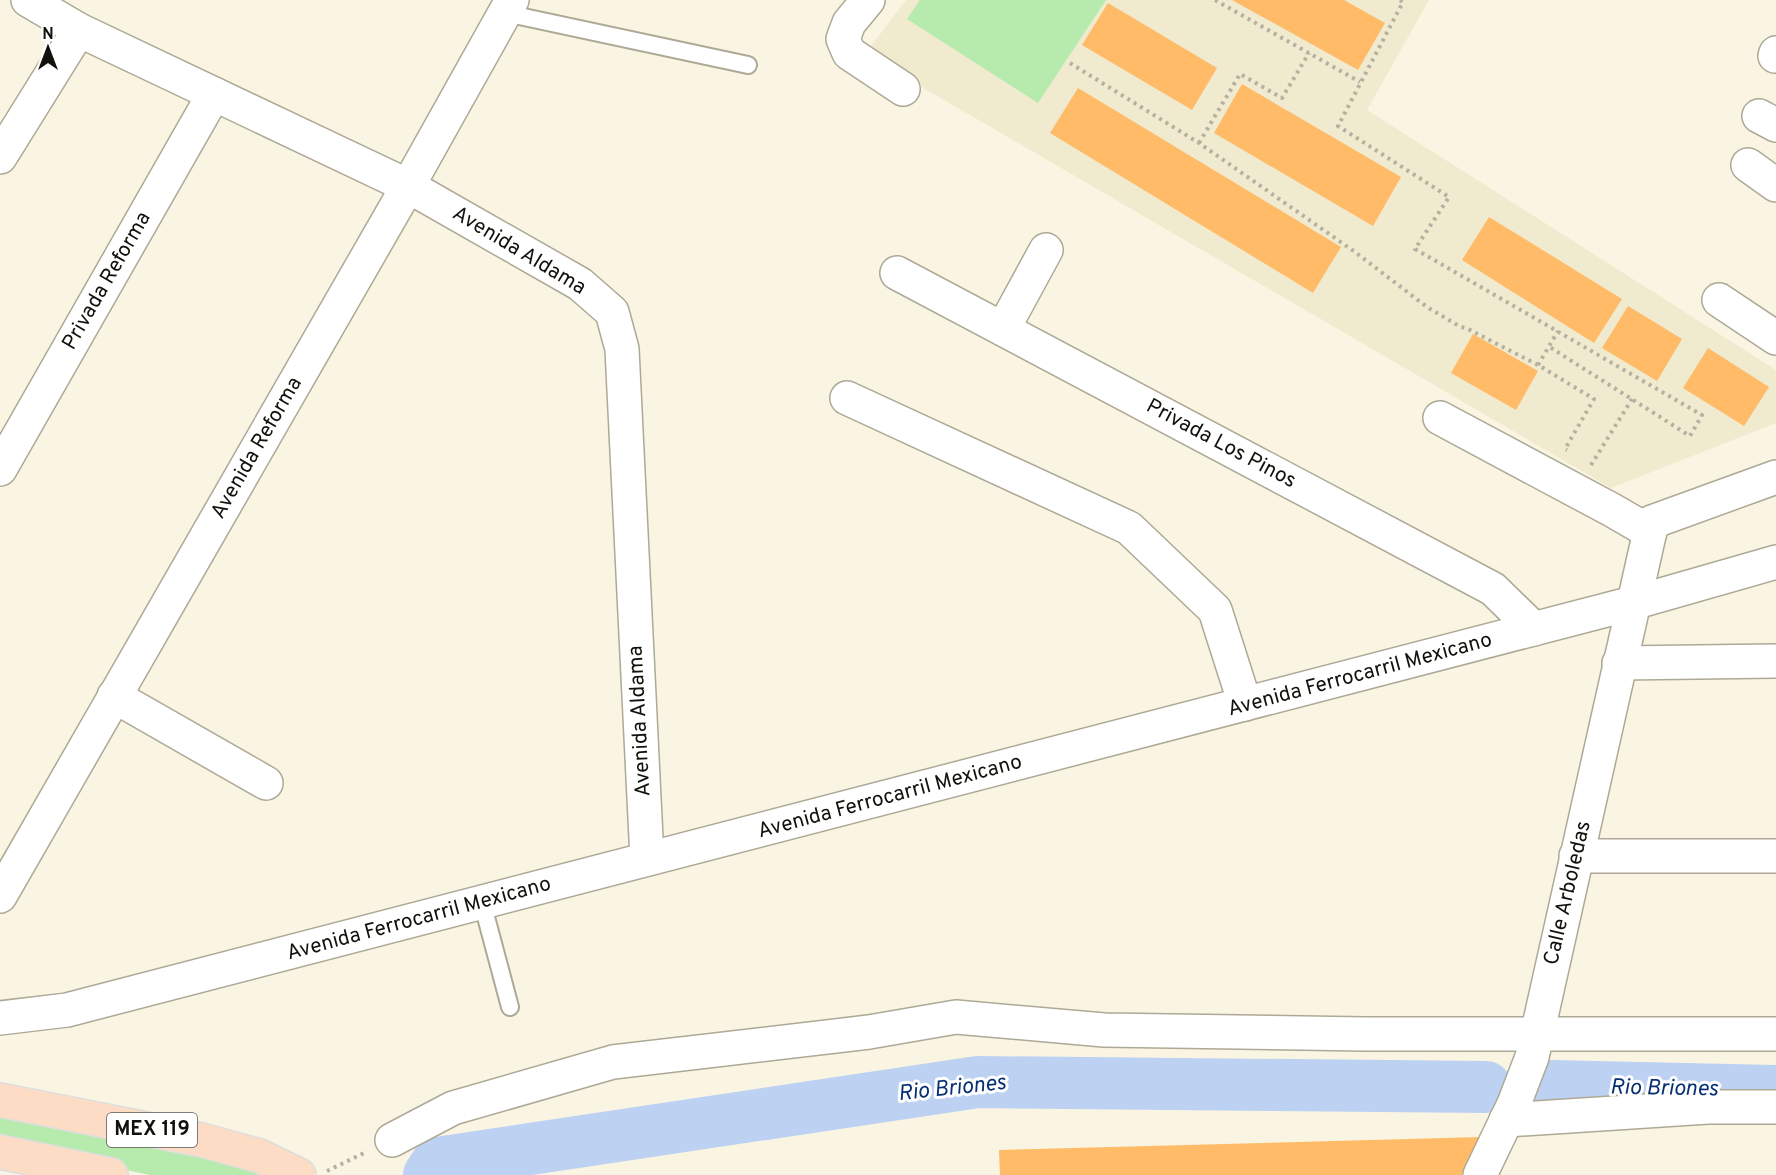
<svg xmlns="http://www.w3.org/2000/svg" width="1776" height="1175" viewBox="0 0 1776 1175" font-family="Overpass,sans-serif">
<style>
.built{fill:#f0eacf}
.green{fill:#b7eaad}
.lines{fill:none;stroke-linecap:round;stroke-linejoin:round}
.river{stroke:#bdd1f2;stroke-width:52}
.building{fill:#ffbb67}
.service-casing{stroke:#ada996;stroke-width:20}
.minor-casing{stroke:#ada996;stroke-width:36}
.primary-casing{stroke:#dededd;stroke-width:36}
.path{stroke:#b5b0a1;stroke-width:4;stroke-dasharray:3 4.5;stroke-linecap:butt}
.service{stroke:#fff;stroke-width:16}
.minor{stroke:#fff;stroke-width:33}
.primary{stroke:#fddcc5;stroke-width:33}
.labels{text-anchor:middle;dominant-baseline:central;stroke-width:6;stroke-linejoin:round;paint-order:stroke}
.shield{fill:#fff;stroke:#5a5854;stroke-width:1.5}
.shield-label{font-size:20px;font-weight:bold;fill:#13110b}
.street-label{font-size:21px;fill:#13110b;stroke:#fff}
.water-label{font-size:22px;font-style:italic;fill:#072f74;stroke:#fff}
</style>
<rect width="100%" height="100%" fill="#faf5e2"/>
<polygon class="built" points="906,0 1429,0 1367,110 1776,370 1776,423 1611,488 865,54"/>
<g class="green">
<polygon points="920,0 1106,0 1038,103 907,19"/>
<polygon points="0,1105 281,1175 150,1175 0,1144"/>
</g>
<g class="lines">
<g class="river">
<polyline points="1551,1086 1776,1091"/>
<polyline points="429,1175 437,1163 978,1082 1486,1087"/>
</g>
</g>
<g class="building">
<polygon points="1232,0 1344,0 1385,23 1358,70"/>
<polygon points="1108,3 1217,68 1192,110 1082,45"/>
<polygon points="1242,84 1401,177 1373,226 1214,133"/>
<polygon points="1078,88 1341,247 1313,293 1050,133"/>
<polygon points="1489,217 1622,299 1594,343 1462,260"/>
<polygon points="1628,306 1682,339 1657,381 1602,348"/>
<polygon points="1473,334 1538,371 1516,410 1451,373"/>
<polygon points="1708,348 1769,387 1744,426 1683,388"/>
<polygon points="1481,1137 1462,1175 1000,1175 999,1150"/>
</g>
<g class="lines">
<defs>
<g id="service">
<polyline points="505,13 748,65"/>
<polyline points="482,902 510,1007"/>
</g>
<g id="minor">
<polyline points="28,0 79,30 408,186 580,284 612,312 622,349 647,859"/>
<polyline points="868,0 849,23 843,39 849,53 903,89"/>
<polyline points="1775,56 1776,53"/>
<polyline points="1759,116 1776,125"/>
<polyline points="0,157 79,30"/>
<polyline points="1748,165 1776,185"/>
<polyline points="897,273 1493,589 1534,629"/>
<polyline points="1719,300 1776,338"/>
<polyline points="1003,329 1046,250"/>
<polyline points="847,398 1129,528 1215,610 1245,704"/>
<polyline points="1440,418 1612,510 1650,532"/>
<polyline points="0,469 214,94"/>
<polyline points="1619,663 1776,661"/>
<polyline points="114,696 266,783"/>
<polyline points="1576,856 1776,856"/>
<polyline points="0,896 408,186 512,0"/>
<polyline points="0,1018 67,1010 1633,603 1776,562"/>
<polyline points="1506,1120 1708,1107 1776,1107"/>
<polyline points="392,1140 453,1108 613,1062 869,1032 956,1017 1104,1030 1365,1034 1776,1034"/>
<polyline points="1480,1175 1514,1104 1532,1057 1652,522 1776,477"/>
</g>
<g id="primary">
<polyline points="0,1100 202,1140 260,1156 299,1175"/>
<polyline points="0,1152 111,1175"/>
</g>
</defs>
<use href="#service" class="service-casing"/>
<use href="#minor" class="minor-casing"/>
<use href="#primary" class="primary-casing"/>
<g class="path">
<polyline points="1215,0 1360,82"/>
<polyline points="1400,0 1403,2 1338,126 1449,197 1415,249 1702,415 1690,436 1548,346"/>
<polyline points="1070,63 1199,143 1355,252 1427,307 1459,326 1468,329 1538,365 1594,399 1565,449 1567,450"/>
<polyline points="1199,143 1240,74 1282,98 1309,53"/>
<polyline points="1538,365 1558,331"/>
<polyline points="1591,465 1632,399"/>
<polyline points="327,1171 364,1153"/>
</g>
<use href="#service" class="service"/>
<use href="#minor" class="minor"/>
<use href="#primary" class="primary"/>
</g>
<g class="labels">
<rect class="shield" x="107" y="1113" width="90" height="34" rx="4.5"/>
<g class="shield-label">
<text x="152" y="1130">MEX 119</text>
</g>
<g class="street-label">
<text transform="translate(519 251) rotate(31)">Avenida Aldama</text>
<text transform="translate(107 281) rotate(-60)">Privada Reforma</text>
<text transform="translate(1221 444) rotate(28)">Privada Los Pinos</text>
<text transform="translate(257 448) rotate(-60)">Avenida Reforma</text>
<text transform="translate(1360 675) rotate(-15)">Avenida Ferrocarril Mexicano</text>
<text transform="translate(640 721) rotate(-93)">Avenida Aldama</text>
<text transform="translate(890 797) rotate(-15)">Avenida Ferrocarril Mexicano</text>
<text transform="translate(1568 893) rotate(-77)">Calle Arboledas</text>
<text transform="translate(419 919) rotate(-15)">Avenida Ferrocarril Mexicano</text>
</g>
<g class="water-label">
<text transform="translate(952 1089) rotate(-6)">Rio Briones</text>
<text transform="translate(1664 1089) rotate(1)">Rio Briones</text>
</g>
</g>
<g transform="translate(48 48)" stroke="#ffffff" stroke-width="4.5" paint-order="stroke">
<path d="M0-4.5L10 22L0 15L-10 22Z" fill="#13110b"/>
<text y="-9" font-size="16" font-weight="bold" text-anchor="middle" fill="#13110b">N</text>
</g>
</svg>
